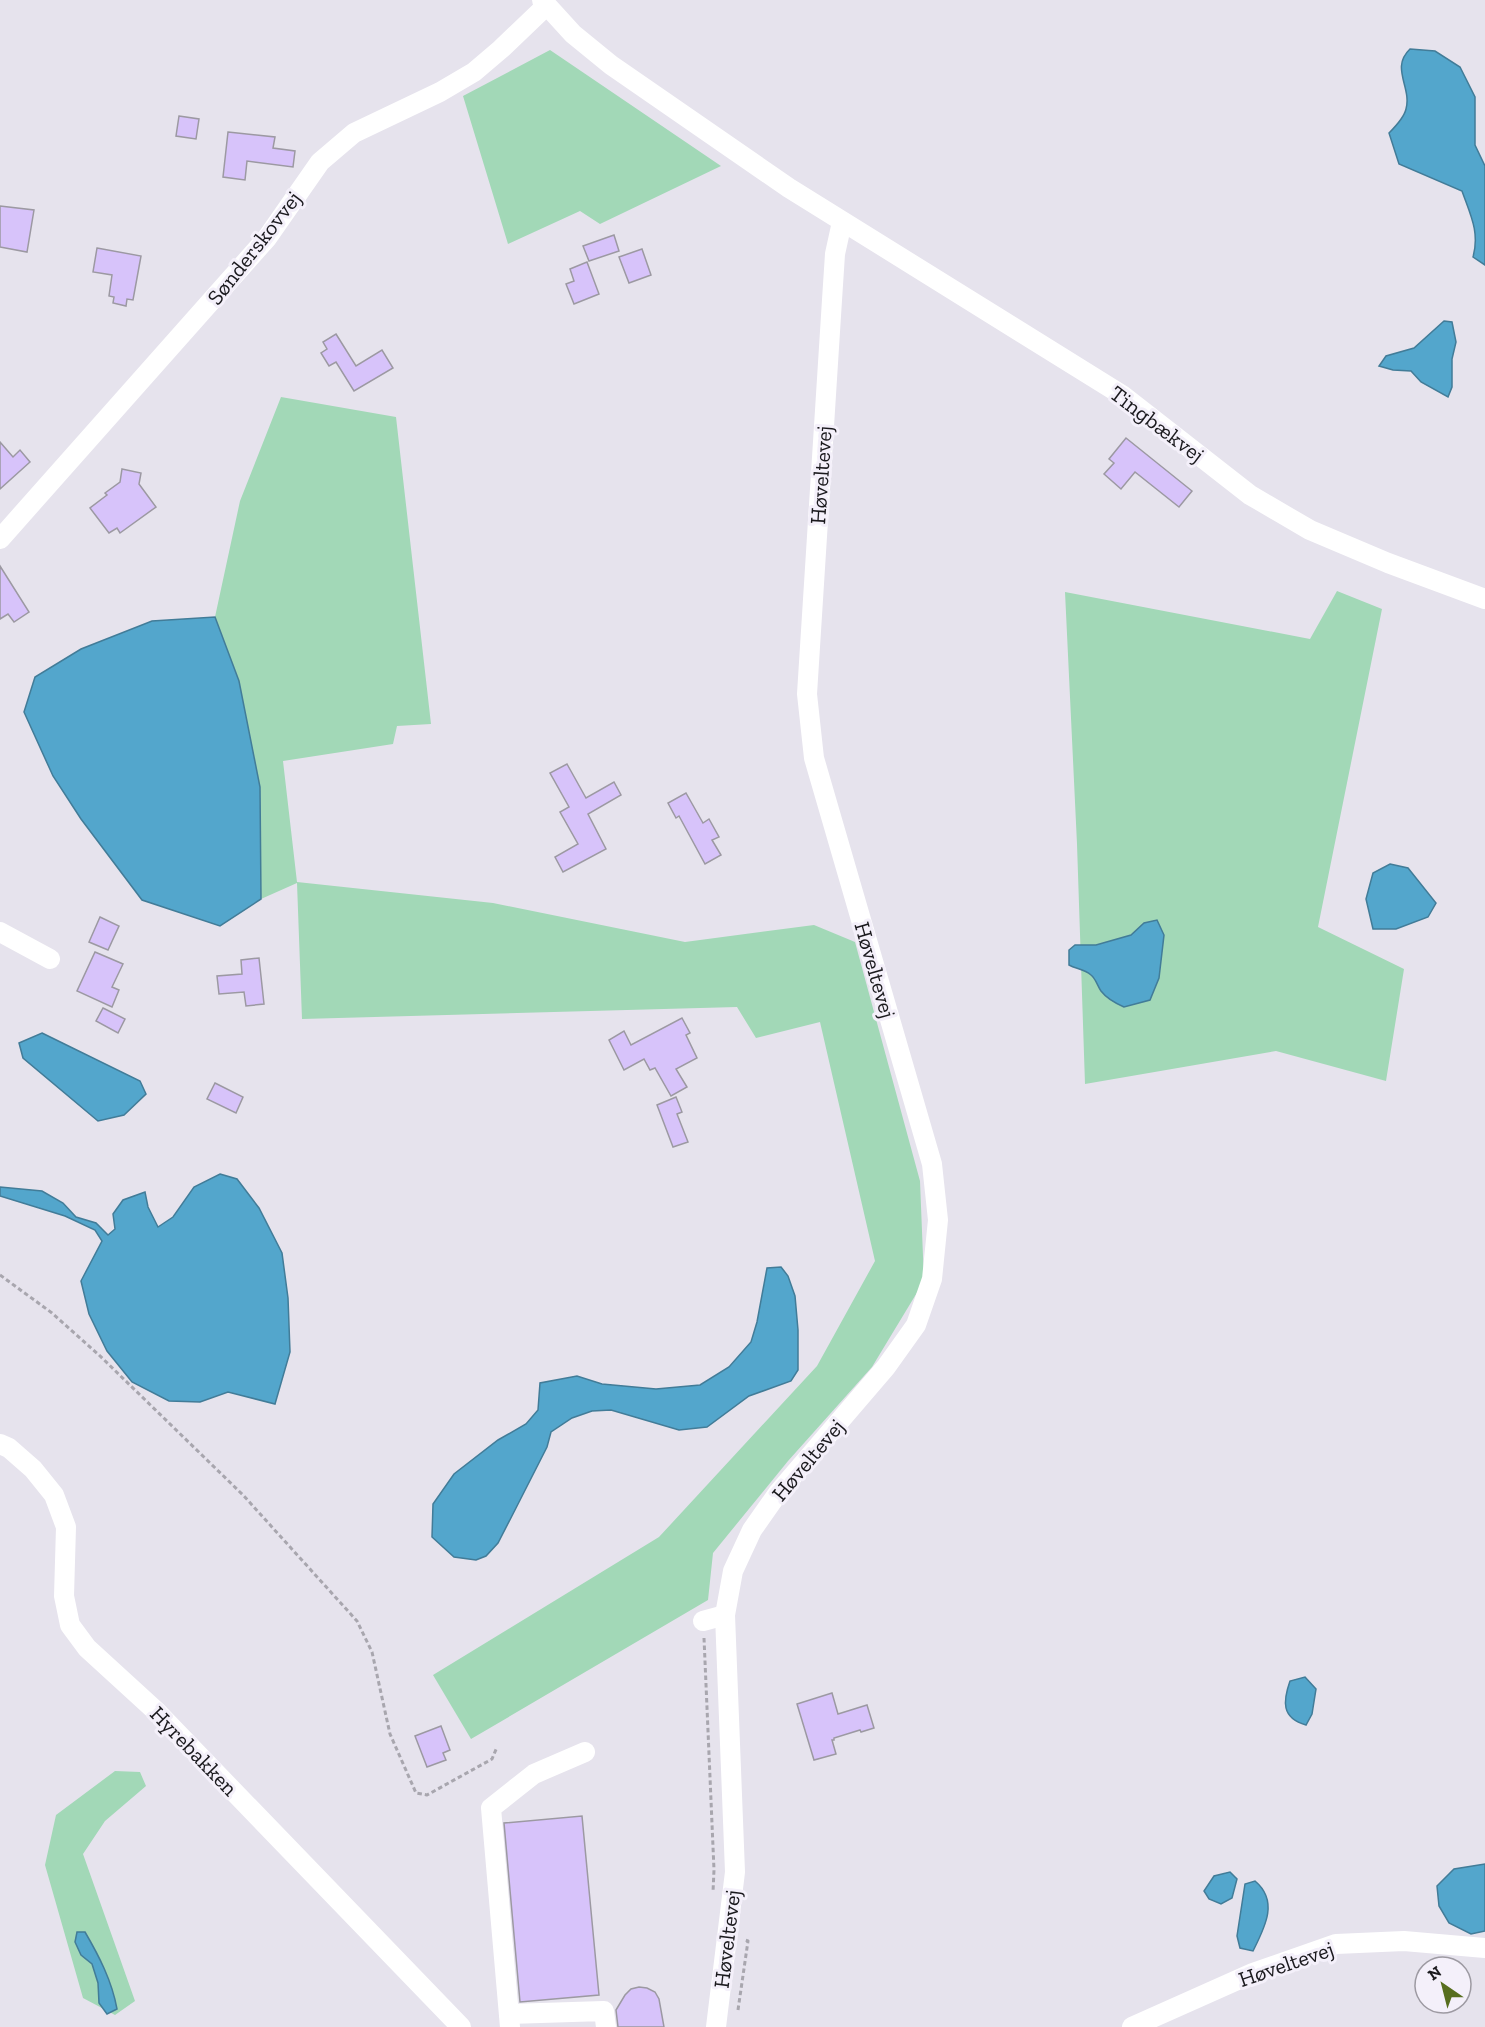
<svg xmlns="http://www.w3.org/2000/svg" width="1485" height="2027" viewBox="0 0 1485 2027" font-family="'Zilla Slab',serif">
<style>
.green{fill:#a2d8b7}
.water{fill:#53a6cc;stroke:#427c98;stroke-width:1.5}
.building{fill:#d7c3fa;stroke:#9c99a2;stroke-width:1.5}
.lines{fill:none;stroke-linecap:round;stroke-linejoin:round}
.path{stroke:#a8a6ae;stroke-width:3;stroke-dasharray:4.5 3;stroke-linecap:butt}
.minor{stroke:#fff;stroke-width:20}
.labels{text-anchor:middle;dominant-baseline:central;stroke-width:6;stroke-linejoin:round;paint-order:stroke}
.street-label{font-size:22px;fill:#1a191d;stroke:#f4f0fa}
</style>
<rect width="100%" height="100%" fill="#e6e3ed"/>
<g class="green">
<polygon points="550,50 721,166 600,224 580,211 508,244 463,96"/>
<polygon points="281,397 396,417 431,724 397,726 393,744 283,761 297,882 493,903 685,942 814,925 855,942 920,1181 924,1281 872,1367 788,1461 713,1553 708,1600 471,1739 433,1675 659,1537 817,1366 875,1261 820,1022 756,1038 737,1007 302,1019 297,883 261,899 260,787 239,681 215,617 240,501"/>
<polygon points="1337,591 1382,609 1318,927 1404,969 1386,1081 1276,1051 1085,1084 1077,844 1065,592 1310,639"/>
<polygon points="115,1771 140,1772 146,1786 105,1821 83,1854 135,2001 115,2015 83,1998 45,1865 56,1815"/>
</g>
<g class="water">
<path d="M1410,49L1435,51L1460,67L1475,97V145L1485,166V265L1473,257C1480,232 1470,214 1462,191L1399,164L1389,133C1395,127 1404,118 1406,109C1412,87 1390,68 1410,49Z"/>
<polygon points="1444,321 1452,322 1456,342 1452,359 1452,387 1448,397 1421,382 1411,371 1393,370 1379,366 1386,356 1414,348"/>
<polygon points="215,617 239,681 260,787 261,899 220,926 142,900 81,819 53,776 24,712 35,677 81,649 152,621"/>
<polygon points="1390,864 1408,868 1436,903 1428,917 1396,929 1373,929 1366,899 1373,873"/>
<path d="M1157,920L1164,935L1159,978L1150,1000L1124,1007C1115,1003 1107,999 1101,991C1097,985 1096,979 1091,975C1084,969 1076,969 1069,965V950L1075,945H1096L1131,935L1144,923Z"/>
<polygon points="42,1033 140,1081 146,1094 124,1115 98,1121 23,1058 19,1043"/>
<polygon points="220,1174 237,1179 259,1208 282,1253 288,1298 290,1352 275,1404 228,1392 200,1402 169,1401 132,1382 107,1351 89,1314 81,1281 102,1241 95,1230 65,1216 0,1196 0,1187 42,1191 63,1203 76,1217 96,1223 108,1235 115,1229 113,1214 123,1200 145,1192 148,1207 158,1227 173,1217 194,1187"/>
<polygon points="781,1267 788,1276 795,1296 798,1330 798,1370 791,1381 749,1396 707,1427 679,1430 611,1410 592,1411 572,1418 551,1432 547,1447 516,1508 498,1543 486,1556 476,1560 454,1557 432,1537 433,1504 454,1474 498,1440 526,1424 538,1410 540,1383 577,1376 602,1384 656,1389 700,1385 729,1367 751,1342 757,1322 767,1268"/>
<path d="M1305,1677L1316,1689L1312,1714L1306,1725C1281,1718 1283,1701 1290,1681Z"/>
<polygon points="1485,1864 1485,1931 1471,1934 1449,1923 1439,1906 1437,1886 1454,1869"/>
<polygon points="1230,1872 1237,1879 1232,1898 1221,1904 1209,1899 1204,1891 1214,1876"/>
<path d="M1255,1881C1279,1901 1265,1927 1253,1951L1240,1948L1237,1936L1245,1884Z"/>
<path d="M77,1932H85C99,1956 112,1981 117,2009L107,2014L99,2003L98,1983L92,1964L81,1955L75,1942Z"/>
</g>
<g class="building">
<polygon points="179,116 199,119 196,139 176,136"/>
<polygon points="228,132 275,137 273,148 295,151 293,167 247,161 245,180 223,177"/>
<polygon points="0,206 34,210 27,252 0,247"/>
<polygon points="614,235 619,251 589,261 583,246"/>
<polygon points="97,248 141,256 133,300 127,299 126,306 113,303 114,297 109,296 112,275 93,272"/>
<polygon points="642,249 651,275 629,283 619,257"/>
<polygon points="587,262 599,294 574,304 566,284 574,281 570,269"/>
<polygon points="336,334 356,366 382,350 393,368 354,391 336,362 329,366 321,353 327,349 323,342"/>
<polygon points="1126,438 1192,491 1179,507 1135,472 1121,489 1104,474 1114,463 1109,459"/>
<polygon points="0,442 13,457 20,450 30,462 0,489"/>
<polygon points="122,469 141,473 139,484 156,507 120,533 117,528 109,533 90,508 107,495 105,493 120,482"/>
<polygon points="0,566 29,612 14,622 8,614 0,619"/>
<polygon points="567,764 586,798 614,782 621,795 588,814 606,849 563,872 555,857 578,844 560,812 569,807 550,773"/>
<polygon points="686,793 703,823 709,819 719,837 712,840 721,855 705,864 679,816 676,818 668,803"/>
<polygon points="100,917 119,926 108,950 89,942"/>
<polygon points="95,952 123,964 112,987 119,990 112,1007 77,991"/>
<polygon points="259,958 264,1004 246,1006 244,992 219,994 217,976 242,974 241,960"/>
<polygon points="103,1008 125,1019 118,1033 96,1021"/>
<polygon points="682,1018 690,1033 686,1035 697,1058 676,1069 687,1087 671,1096 655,1068 650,1070 644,1059 624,1070 609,1040 624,1031 631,1045"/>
<polygon points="215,1083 243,1097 236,1113 207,1099"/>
<polygon points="676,1097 682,1112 677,1114 688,1142 673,1147 657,1105"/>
<polygon points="832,1693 838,1714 867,1705 874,1728 861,1732 860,1730 834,1738 834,1740 832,1740 836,1754 814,1760 797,1704"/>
<polygon points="441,1726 450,1750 443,1753 446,1760 427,1767 415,1736"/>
<polygon points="582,1816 599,1995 520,2002 504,1823"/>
<polygon points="639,1987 647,1988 655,1992 659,1999 664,2027 618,2027 616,2010 625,1995 631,1989"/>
</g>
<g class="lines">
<g class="path">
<polyline points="0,1275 52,1313 99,1355 243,1495 357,1621 372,1652 390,1734 416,1793 427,1795 492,1759 497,1747"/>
<polyline points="704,1638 714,1870 713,1892"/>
<polyline points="738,2010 748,1941 745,1940"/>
</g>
<g class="minor">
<polyline points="542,0 573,34 611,65 789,188 1122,395 1250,495 1310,530 1388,563 1485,599"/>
<polyline points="0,539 267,238 320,162 354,133 440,92 474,72 501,49 546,6"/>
<polyline points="0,932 50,959"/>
<polyline points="0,1444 9,1448 33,1469 54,1495 66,1527 64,1596 70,1625 87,1648 157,1712 461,2027"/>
<polyline points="703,1621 725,1615"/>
<polyline points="509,2014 604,2011 606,2027"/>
<polyline points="510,2027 491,1808 534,1774 585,1752"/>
<polyline points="716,2027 735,1872 725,1615 733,1571 752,1530 778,1493 886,1367 916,1325 932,1279 938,1220 932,1164 814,758 807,694 832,300 835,254 842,222"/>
<polyline points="1132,2027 1253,1973 1336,1944 1404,1941 1485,1948"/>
</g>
</g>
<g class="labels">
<g class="street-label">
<text transform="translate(254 248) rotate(-52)">Sønderskovvej</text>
<text transform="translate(1157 424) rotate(37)">Tingbækvej</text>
<text transform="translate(821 475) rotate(-86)">Høveltevej</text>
<text transform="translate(875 970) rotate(74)">Høveltevej</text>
<text transform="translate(808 1460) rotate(-50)">Høveltevej</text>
<text transform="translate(194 1751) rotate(46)">Hyrebakken</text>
<text transform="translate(727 1939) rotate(-83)">Høveltevej</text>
<text transform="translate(1286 1964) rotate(-19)">Høveltevej</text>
</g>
</g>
<g transform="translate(1443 1985) rotate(325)"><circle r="28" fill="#f4f0fa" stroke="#9d9aa2" stroke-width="1.5"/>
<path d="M0-4.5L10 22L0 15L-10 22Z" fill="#576e1e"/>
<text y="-9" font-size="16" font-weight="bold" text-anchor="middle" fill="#1a191d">N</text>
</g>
</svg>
